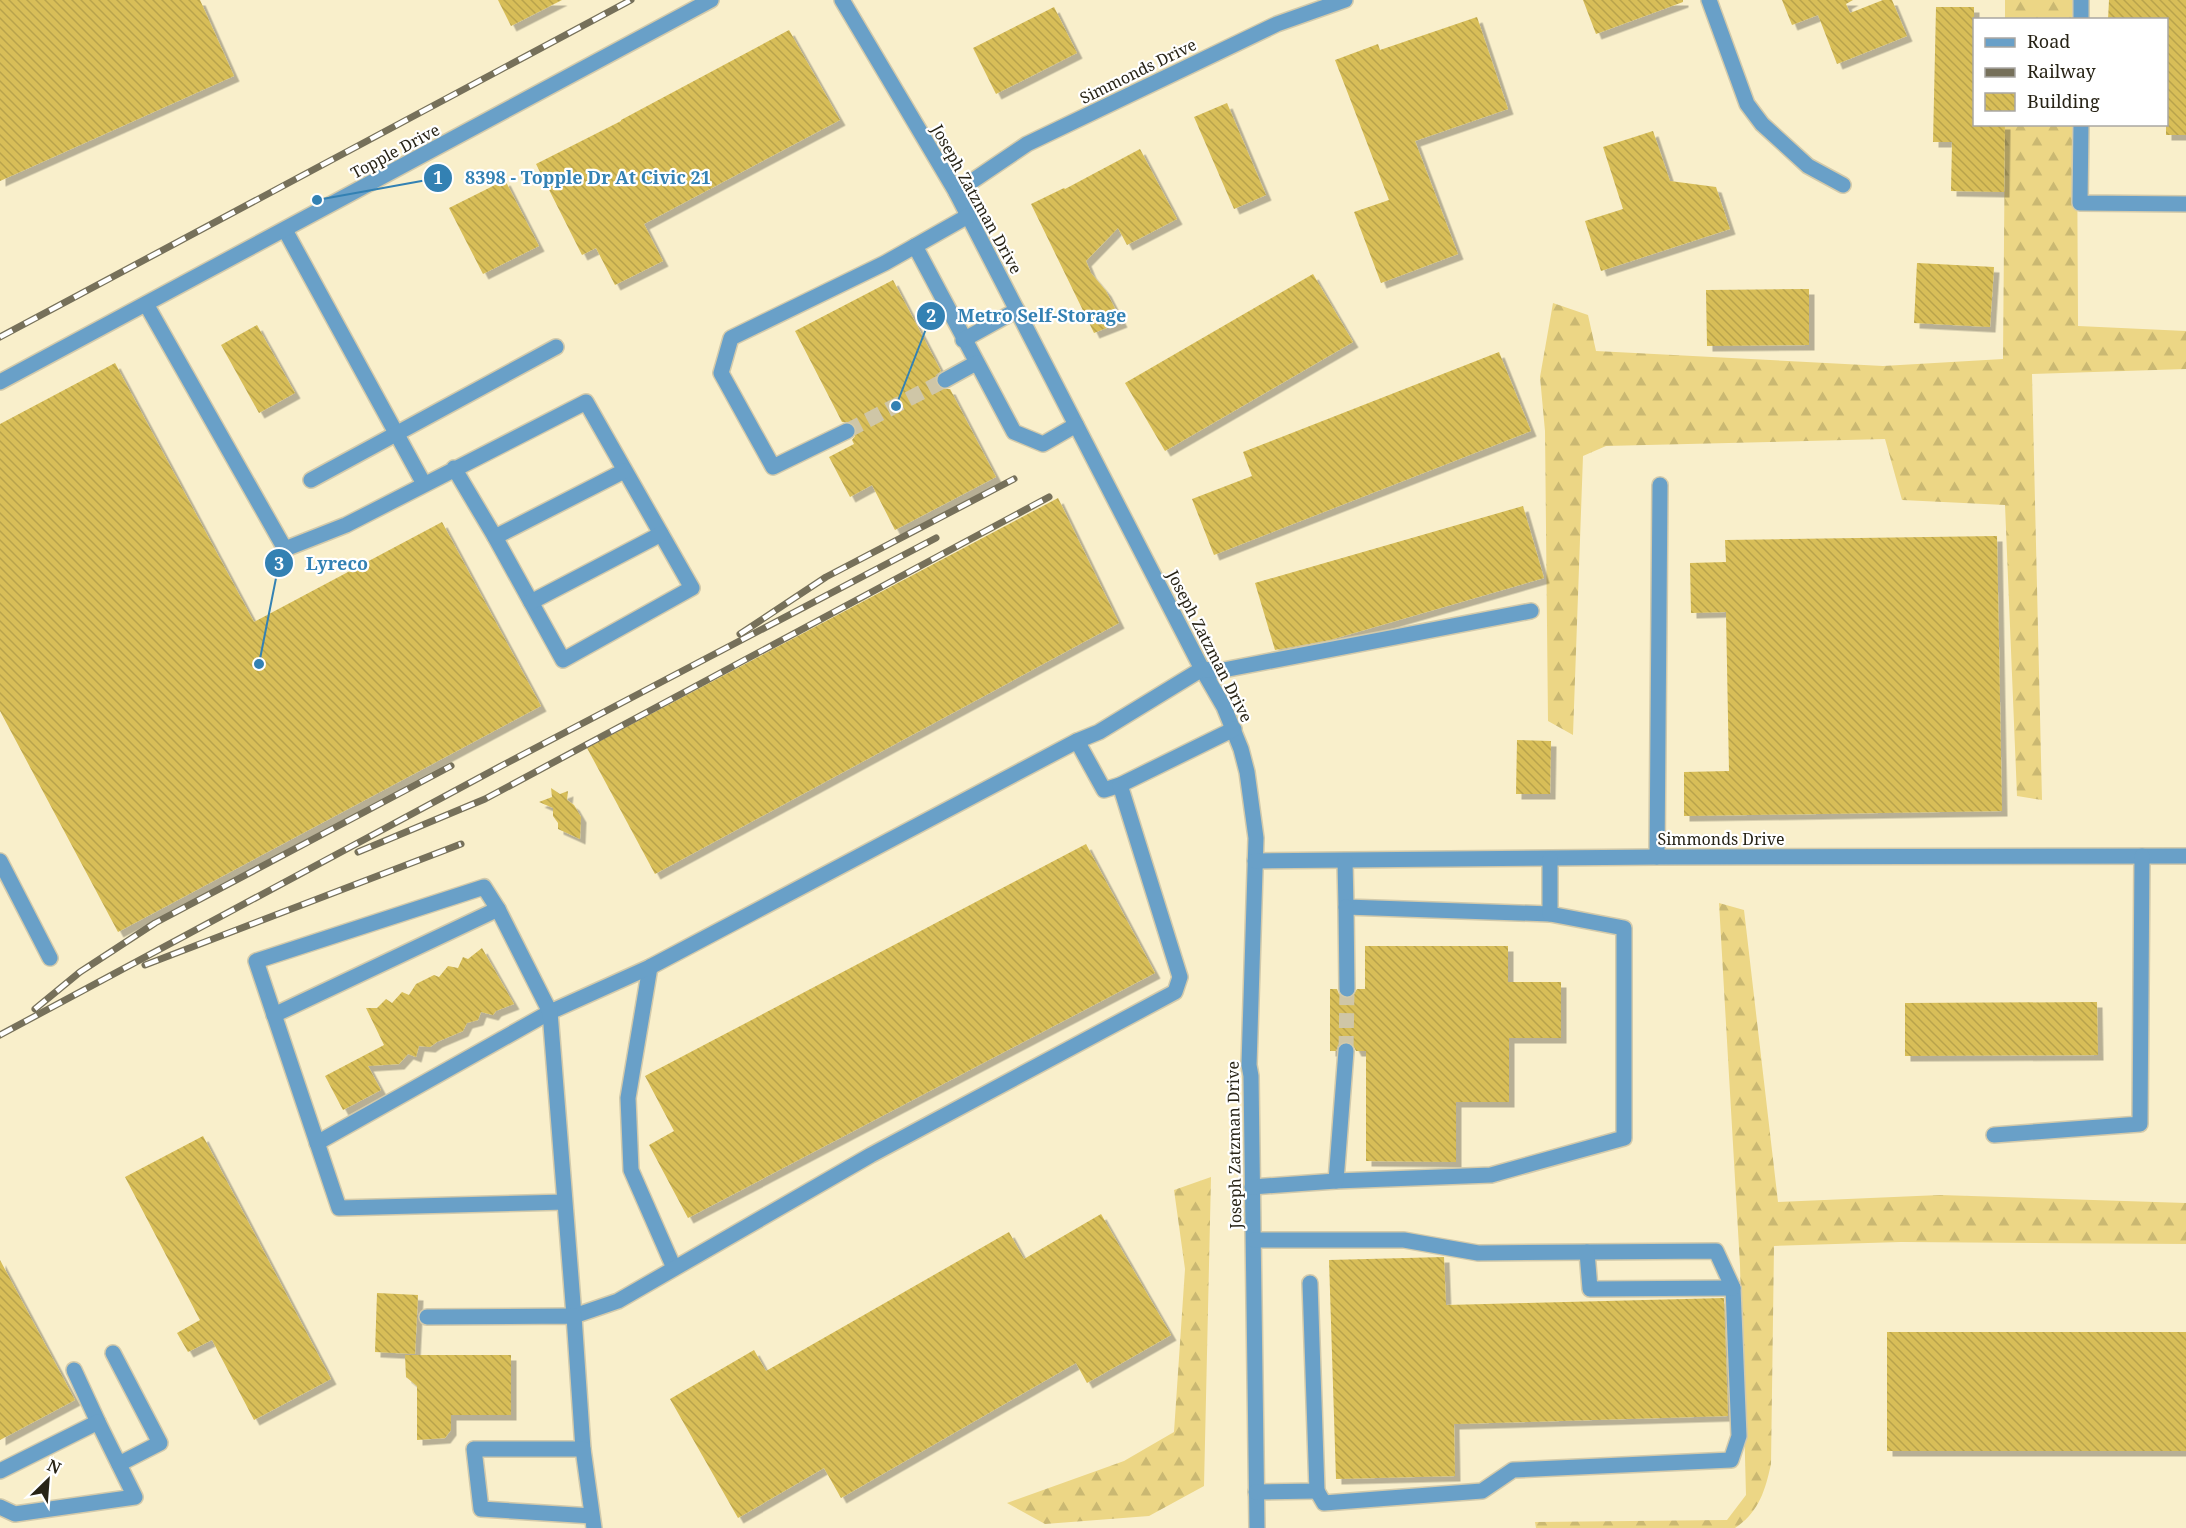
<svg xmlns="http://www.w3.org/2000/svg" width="2186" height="1528" viewBox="0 0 2186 1528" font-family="'Noto Serif',serif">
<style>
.forest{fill:url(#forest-firs)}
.building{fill:url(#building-back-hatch);filter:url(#shadow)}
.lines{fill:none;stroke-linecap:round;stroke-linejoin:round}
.minor-tunnel{stroke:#cfc6a7;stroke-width:15;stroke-dasharray:15 8;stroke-linecap:butt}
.minor-casing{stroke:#d3caab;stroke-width:18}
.minor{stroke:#69a0c8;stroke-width:15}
.rail-casing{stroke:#76705a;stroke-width:7}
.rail{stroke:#fff;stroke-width:4.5;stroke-dasharray:14;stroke-linecap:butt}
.labels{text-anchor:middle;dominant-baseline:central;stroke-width:4.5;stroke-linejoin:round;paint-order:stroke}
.street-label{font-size:16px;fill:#282417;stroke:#fff}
.leader{fill:none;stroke:#3381b3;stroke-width:2}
.callout-dot{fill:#3381b3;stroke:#fff;stroke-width:2}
.mark-label{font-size:18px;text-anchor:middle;font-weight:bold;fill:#fff}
.callout-label{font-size:18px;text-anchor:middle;font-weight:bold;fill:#3381b3;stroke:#fff;stroke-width:4.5;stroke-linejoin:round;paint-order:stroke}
</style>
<defs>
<pattern id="forest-firs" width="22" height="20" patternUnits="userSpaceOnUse" patternTransform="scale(1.5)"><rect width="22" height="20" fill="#ecd685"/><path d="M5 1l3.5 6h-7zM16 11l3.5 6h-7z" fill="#cab872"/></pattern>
<pattern id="building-back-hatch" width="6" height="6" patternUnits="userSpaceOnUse" patternTransform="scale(1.5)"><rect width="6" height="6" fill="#d8be58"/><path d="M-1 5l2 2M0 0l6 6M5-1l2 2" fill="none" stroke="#b9a34c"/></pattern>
<filter id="shadow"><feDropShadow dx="5.5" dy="5.5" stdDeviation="0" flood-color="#0004"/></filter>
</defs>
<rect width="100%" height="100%" fill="#f9efcb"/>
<g class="forest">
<polygon points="2005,0 2077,0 2077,19 2005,20"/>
<polygon points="2005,125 2077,125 2078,326 2186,331 2186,369 2032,374 2042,800 2017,796 2005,505 1902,500 1885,439 1606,446 1583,456 1573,735 1548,721 1545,431 1540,377 1553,303 1588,315 1596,351 1883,366 2003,359"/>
<path d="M1719,903L1744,910L1778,1202L1940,1195L2186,1203V1244L1901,1242L1774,1246L1771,1464C1765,1491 1759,1512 1735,1528H1536L1535,1522L1727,1520L1746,1495L1740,1265Z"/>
<polygon points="1211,1177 1204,1486 1149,1516 1045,1524 1007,1503 1124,1461 1174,1432 1185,1269 1174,1190"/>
</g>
<g class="building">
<polygon points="0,0 200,0 234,76 0,181"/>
<polygon points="498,0 562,0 511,26"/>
<polygon points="1583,0 1683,0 1683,2 1596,34"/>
<polygon points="1782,0 1853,0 1846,4 1850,13 1883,0 1892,0 1907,36 1837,64 1818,15 1792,25"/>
<polygon points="2109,0 2186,0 2186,135 2166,135 2166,20 2108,20"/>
<polygon points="1054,7 1077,53 996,94 973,48"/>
<polygon points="1936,7 1974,7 1974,124 2005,124 2004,192 1951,191 1952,142 1933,142"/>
<polygon points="1477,17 1508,109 1415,141 1458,254 1381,283 1354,212 1389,200 1335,60 1378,44 1380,50"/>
<polygon points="789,30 840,120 644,224 663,261 615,285 596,248 582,255 536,164 621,121 621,120"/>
<polygon points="1227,103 1266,195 1234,209 1194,117"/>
<polygon points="1653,131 1670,181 1716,187 1730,229 1601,271 1585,221 1623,209 1603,147"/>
<polygon points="1140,149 1177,219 1127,245 1118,228 1086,261 1091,273 1106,291 1122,322 1094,333 1031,204 1064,188 1065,189"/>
<polygon points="505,180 539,246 483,274 449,208"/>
<polygon points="1917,263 1994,267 1990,327 1914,323"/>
<polygon points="1313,274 1353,342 1165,451 1125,383"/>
<polygon points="893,280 941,371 936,375 936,384 940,389 950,389 996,477 895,530 872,485 850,497 829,457 854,444 852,440 855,436 856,427 852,423 842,422 795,331"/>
<polygon points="1809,289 1809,345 1707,346 1706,290"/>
<polygon points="257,325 295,393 259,413 221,345"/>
<polygon points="1499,352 1531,431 1214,555 1192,499 1252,476 1243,452"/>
<polygon points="115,363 254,622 442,522 541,706 118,932 0,711 0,424"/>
<polygon points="1058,498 1119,623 655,874 587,748"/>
<polygon points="1523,506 1544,578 1330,640 1275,650 1255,583"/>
<polygon points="1997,536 2002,811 1684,816 1684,772 1729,771 1726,612 1691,613 1690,563 1726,562 1725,540"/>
<polygon points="1517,740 1551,741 1550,794 1516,794"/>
<polygon points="551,788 560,794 568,791 567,800 574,805 581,817 580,839 558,829 558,823 553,816 553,808 539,802 552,797"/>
<polygon points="1086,844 1155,973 688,1218 649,1145 674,1131 645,1076"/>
<polygon points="1365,946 1508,946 1508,982 1561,982 1561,1038 1509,1038 1509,1102 1456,1102 1456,1162 1366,1161 1366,1051 1356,1051 1352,1043 1346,1041 1338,1045 1336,1051 1330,1051 1330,989 1337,989 1339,994 1347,999 1352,997 1357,989 1365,989"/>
<polygon points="482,948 514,1004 496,1011 493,1015 481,1012 478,1020 467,1023 463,1031 437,1042 430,1047 419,1046 416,1057 408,1054 399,1064 368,1066 381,1090 343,1110 325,1076 384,1045 366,1008 377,1008 386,999 392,1003 402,992 409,995 416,984 434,975 439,977 448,966 458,968 463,957 468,959"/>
<polygon points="2097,1002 2098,1055 1905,1056 1905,1003"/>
<polygon points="203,1136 331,1379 254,1420 212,1340 188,1352 177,1333 200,1320 125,1177"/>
<polygon points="1101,1214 1171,1335 1087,1383 1076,1363 841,1498 824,1468 738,1518 670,1399 754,1350 766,1371 1009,1232 1024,1259"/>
<polygon points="1444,1257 1446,1305 1724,1298 1728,1416 1454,1424 1455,1476 1336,1479 1329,1260"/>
<polygon points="0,1260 75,1400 0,1440"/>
<polygon points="377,1293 418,1295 415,1354 375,1352"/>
<rect x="1887" y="1332" width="299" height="119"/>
<polygon points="405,1355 511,1355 511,1415 451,1415 451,1430 445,1438 417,1440 417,1386 406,1377"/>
</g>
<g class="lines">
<g class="minor-tunnel">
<polyline points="847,431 945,380"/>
<polyline points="1346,1051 1347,989"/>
</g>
<defs>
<g id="minor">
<path d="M842,0L956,192L1202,669L1224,707L1241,749L1247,772L1256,838L1249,1065L1251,1076C1252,1226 1255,1377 1257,1528"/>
<polyline points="1709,0 1747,104 1762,124 1808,166 1843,185"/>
<polyline points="2081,20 2081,0"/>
<polyline points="2081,124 2080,203 2186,204"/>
<polyline points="956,192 1027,144 1277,24 1345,0"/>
<polyline points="285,230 424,484"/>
<polyline points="915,246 1014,432 1043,444 1076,425"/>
<polyline points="146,304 285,549 346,525 586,402 692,588 563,660 495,537 454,468"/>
<polyline points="963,340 1017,310"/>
<polyline points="945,380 976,363"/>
<polyline points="0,382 711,0"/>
<polyline points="847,431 773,467 721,373 731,338 885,263 968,216"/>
<polyline points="311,480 556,347"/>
<polyline points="495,537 624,471"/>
<polyline points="531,602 661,534"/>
<polyline points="1077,741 1104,790 1120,785 1234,729"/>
<polyline points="1657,857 1660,485"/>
<polyline points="0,861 50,958"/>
<polyline points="1255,861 1657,857 2186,856"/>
<polyline points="1345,861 1346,907 1550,914"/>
<polyline points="1346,907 1347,989"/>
<polyline points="650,967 628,1098 631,1170 674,1268"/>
<polyline points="274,1015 498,909"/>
<polyline points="1994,1135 2140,1124 2142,856"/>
<polyline points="317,1143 550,1012 650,967 1077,741 1099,732 1202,669 1218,671 1531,611"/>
<polyline points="1336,1181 1491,1175 1624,1138 1624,928 1550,914 1550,859"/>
<polyline points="1252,1187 1336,1181 1346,1051"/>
<polyline points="565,1202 339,1208 256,961 484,887 498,909 550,1012 574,1316 618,1301 871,1155 1175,992 1180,977 1120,785"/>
<polyline points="1254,1240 1404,1240 1478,1253 1716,1251 1733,1288 1739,1436 1731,1460 1513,1470 1482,1491 1324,1503 1317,1491"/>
<polyline points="1587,1252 1590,1289 1733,1288"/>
<polyline points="427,1317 574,1316 583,1449"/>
<polyline points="113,1353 160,1443 119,1464"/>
<polyline points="74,1370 98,1422"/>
<polyline points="0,1471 98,1422 135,1497 15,1514 0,1507"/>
<polyline points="1256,1492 1317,1491 1310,1283"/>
<polyline points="592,1516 481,1509 474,1449 583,1449 594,1528"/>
</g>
</defs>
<use href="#minor" class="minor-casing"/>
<use href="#minor" class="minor"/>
<defs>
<g id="rail">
<polyline points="0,337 631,0"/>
<polyline points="740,634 826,577 1014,479"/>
<polyline points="358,852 485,799 1049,497"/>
<polyline points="145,965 461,844"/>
<polyline points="35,1009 80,972 155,923 451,766"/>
<polyline points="0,1035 503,765 936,538"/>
</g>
</defs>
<use href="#rail" class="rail-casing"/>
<use href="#rail" class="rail"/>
</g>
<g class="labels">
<g class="street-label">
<text transform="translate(1138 71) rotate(-26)">Simmonds Drive</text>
<text transform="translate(395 151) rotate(-28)">Topple Drive</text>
<text transform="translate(977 199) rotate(61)">Joseph Zatzman Drive</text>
<text transform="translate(1210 646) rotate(63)">Joseph Zatzman Drive</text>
<text x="1721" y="839">Simmonds Drive</text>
<text transform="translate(1234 1145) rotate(-91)">Joseph Zatzman Drive</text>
</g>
</g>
<path class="leader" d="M317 200L438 178M896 406L931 316M259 664L279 563"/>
<g class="callout-dot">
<circle cx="317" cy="200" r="6"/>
<circle cx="896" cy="406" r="6"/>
<circle cx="259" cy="664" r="6"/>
<circle cx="438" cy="178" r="15"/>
<circle cx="931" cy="316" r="15"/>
<circle cx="279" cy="563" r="15"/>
</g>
<g class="mark-label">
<text x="438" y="184">1</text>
<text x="931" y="322">2</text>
<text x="279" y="570">3</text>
</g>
<g class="callout-label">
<text x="588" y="184">8398 - Topple Dr At Civic 21</text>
<text x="1042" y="322">Metro Self-Storage</text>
<text x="337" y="570">Lyreco</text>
</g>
<rect x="1973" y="18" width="195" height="108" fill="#ffffff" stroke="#a9a7a2" stroke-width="1.5"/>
<rect x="1985" y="38" width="30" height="9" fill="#69a0c8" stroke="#a9a7a2" stroke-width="1.5"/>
<text x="2027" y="48" font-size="18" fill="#282417">Road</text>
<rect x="1985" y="68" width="30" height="9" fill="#76705a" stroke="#a9a7a2" stroke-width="1.5"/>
<text x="2027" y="78" font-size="18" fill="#282417">Railway</text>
<rect x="1985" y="93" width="30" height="18" fill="url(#building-back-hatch)" stroke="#a9a7a2" stroke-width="1.5"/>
<text x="2027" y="108" font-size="18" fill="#282417">Building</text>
<g transform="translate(48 1480) rotate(25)" stroke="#ffffff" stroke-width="4.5" paint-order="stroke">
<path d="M0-4.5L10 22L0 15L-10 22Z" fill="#282417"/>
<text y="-9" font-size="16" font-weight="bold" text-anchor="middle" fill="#282417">N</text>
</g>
</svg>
